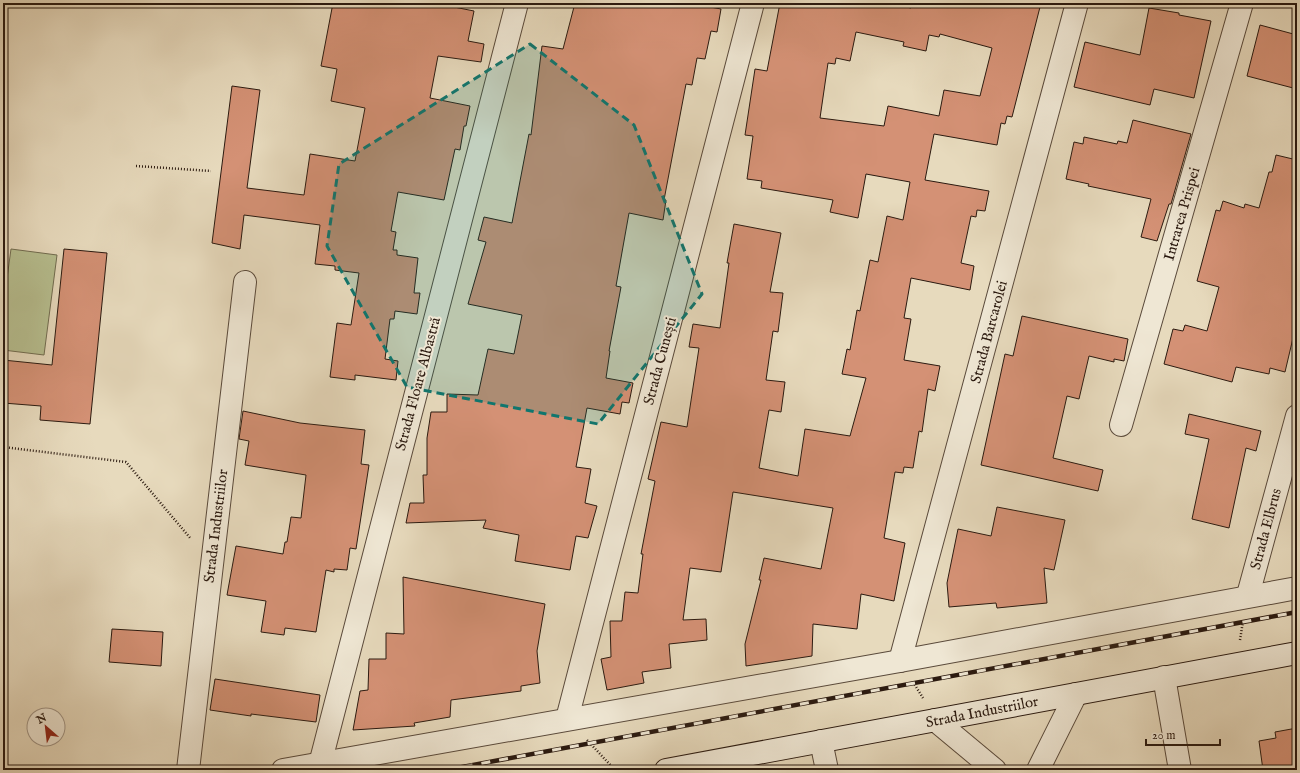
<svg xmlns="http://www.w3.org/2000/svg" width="1300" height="773" viewBox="0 0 1300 773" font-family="'IM FELL English',serif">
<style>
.green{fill:#b7bf90;stroke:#716c50}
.building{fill:#d49175;stroke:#2b1a10;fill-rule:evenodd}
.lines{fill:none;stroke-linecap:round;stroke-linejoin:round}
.minor-casing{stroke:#5a4a3b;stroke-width:24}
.secondary-casing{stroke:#2b1a10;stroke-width:24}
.path{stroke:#2b1a10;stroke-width:2.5;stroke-dasharray:1 2;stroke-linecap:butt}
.minor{stroke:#efe7d4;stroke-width:22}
.secondary{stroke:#efe7d4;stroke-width:22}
.rail-casing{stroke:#2b1a10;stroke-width:4.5}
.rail{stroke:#efe7d4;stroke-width:3;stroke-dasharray:9;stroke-linecap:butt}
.marked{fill:#0f766e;fill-opacity:0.2;stroke:#0f766e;stroke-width:3;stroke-dasharray:8 5;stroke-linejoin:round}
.labels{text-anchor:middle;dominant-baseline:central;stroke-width:4;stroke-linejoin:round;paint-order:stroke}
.street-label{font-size:15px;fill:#2b1a10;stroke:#efe7d4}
</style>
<rect width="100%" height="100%" fill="#e7dabd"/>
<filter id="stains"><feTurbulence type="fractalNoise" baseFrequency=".005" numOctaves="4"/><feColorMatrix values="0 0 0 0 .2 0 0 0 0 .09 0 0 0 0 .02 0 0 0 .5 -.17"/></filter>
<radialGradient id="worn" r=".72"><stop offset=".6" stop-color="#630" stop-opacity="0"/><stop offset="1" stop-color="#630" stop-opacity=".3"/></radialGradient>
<polygon class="green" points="11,249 57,255 44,355 3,350 3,308"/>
<g class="building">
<polygon points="333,3 434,3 474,11 468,41 484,44 481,62 438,56 430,98 470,106 466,126 464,126 460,150 455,149 444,200 398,192 391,231 396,232 393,250 397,250 397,255 418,258 414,293 420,293 417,314 395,311 394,319 390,319 385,359 398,361 396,380 355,375 355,380 330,377 337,323 351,325 359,273 335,270 335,266 315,264 320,225 244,215 240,249 212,243 232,86 260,90 247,188 304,195 310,154 355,161 365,108 331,101 337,69 321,66"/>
<polygon points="575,3 705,3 705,6 721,9 717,32 711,31 705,59 697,58 692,85 686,84 664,200 666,200 663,220 629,213 616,286 621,287 609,351 610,351 606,378 633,383 629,403 622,402 620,414 587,408 576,467 591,469 585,503 597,506 588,538 576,536 570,570 515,561 519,535 483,528 486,520 406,523 410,503 424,503 423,475 427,475 427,438 431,412 447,412 447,394 478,395 488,349 514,354 522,315 468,304 486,242 478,240 484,217 512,223 529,134 531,135 542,46 563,49"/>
<path d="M780,3H886L911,8L912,3H1020L1040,7L1012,117L1007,116L1005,124L1001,123L997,145L934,134L925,180L989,191L985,211L977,210L976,217L971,216L961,263L974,266L970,290L911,278L904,318L911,319L904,360L940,366L935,391L928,389L922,432L919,431L913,468L904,467L903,473L895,472L884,538L905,543L894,601L861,594L857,629L813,624L812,656L746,666L745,644L761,580H759L764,558L821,569L833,508L733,492L721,572L690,568L683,620L706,619L707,640L669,644L671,668L642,672L644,683L607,690L601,659L611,657L610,621H622L625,592L638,593L643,554H641L655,481L648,479L661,422L687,427L699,348L689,347L693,324L720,328L729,263H727L734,224L781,233L770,292L783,293L778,332L773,331L766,380L785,382L781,412L769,410L759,468L798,476L805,429L850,436L866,378L842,374L847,349L850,350L857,310L860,311L870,260L878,262L887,216L903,220L910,182L866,174L858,218L830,212L833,200L761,188L762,181L747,179L753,136L745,135L755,69L767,71ZM856,32L904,42L903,46L926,51L929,35L939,37L940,34L992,48L980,96L944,90L939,116L888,106L884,126L820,118L828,63L835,64L836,58L850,61Z"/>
<polygon points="1149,8 1179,13 1179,15 1211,21 1194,98 1154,89 1150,105 1074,87 1085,42 1140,55"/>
<polygon points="1260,25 1297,35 1297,89 1247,76"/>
<polygon points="1133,120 1191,134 1171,204 1169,204 1157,241 1141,237 1151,199 1088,186 1089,184 1066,179 1074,142 1083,144 1084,137 1117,144 1118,141 1127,143"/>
<polygon points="1276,155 1297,160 1297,321 1285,372 1270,368 1269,374 1236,367 1232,382 1164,364 1173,329 1183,331 1185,325 1207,331 1219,287 1197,281 1216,210 1220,211 1223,201 1244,208 1245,204 1259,208 1269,172 1272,172"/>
<polygon points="64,249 107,253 90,424 40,420 41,406 3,403 3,360 52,365"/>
<polygon points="1022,316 1128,339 1124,361 1114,359 1114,362 1089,356 1079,399 1067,396 1053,458 1103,470 1098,491 981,465 1005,354 1013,356"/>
<polygon points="243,411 300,423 365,430 361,464 369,465 356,549 350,548 347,570 334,569 334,572 326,570 316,632 285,628 284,635 261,632 266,601 227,595 236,546 283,554 285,542 287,542 291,517 301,518 306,475 245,465 249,441 239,439"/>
<polygon points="1189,414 1261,431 1256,451 1246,448 1229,528 1192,519 1209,439 1185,434"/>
<polygon points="997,507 1065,520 1054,570 1044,568 1047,603 997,608 996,603 949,607 947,583 958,529 991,536"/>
<polygon points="403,577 545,604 537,651 540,683 521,686 521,691 451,700 450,717 414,723 415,726 353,730 360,691 368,690 369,659 386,659 386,633 404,634"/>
<polygon points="112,629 163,632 161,666 109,662"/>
<polygon points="215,679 320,695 316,722 251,714 251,716 210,710"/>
<polygon points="1297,728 1297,770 1263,770 1259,741 1276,738 1275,732"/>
</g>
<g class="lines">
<defs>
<g id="minor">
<polyline points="1121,425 1242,3"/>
<polyline points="1248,595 1297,416"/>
<polyline points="900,661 1077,3"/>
<polyline points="1164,677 1180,770"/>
<polyline points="567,719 753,3"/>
<polyline points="935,720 995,770"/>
<polyline points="821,741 827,770"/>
<polyline points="320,764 517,3"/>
<polyline points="188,770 245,282"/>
<polyline points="283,770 900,661 1297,588"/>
<polyline points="1038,770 1076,694"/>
</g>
<polyline id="secondary" points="666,770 1297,653"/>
</defs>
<use href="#minor" class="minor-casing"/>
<use href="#secondary" class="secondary-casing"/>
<g class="path">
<polyline points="136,166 211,171"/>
<polyline points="3,447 126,462 191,539"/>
<polyline points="1240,640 1243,621"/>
<polyline points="913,682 923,698"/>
<polyline points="587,740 615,770"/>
</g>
<use href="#minor" class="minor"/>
<use href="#secondary" class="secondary"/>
<defs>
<polyline id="rail" points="446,770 1297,612"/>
</defs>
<use href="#rail" class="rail-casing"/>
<use href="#rail" class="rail"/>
</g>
<path class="marked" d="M530,44L634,125L702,294L598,424L407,387L327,246L339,164Z"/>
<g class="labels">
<g class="street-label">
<text transform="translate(1182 214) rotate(-74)">Intrarea Prispei</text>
<text transform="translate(989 332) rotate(-75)">Strada Barcarolei</text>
<text transform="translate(660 361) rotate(-75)">Strada Cunești</text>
<text transform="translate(418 384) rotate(-75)">Strada Floare Albastră</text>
<text transform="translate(216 526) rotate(-83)">Strada Industriilor</text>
<text transform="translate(1266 529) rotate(-75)">Strada Elbrus</text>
<text transform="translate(982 712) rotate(-11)">Strada Industriilor</text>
</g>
</g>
<rect width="1300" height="773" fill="none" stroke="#e7dabd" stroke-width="16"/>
<rect x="4" y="4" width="1292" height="765" fill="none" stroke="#2b1a10" stroke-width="2"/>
<rect x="8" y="8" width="1284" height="757" fill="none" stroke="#2b1a10"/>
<g transform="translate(46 727) rotate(332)"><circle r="19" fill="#efe7d4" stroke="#a19586"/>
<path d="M0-3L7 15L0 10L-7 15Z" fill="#8f2418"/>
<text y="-6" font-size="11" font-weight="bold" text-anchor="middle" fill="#2b1a10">N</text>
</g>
<path d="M1146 739v6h74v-6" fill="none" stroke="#2b1a10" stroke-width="2"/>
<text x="1152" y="739" font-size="12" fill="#2b1a10" stroke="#efe7d4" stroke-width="3" paint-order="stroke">20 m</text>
<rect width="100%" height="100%" filter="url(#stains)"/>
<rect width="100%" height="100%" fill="url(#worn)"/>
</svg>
